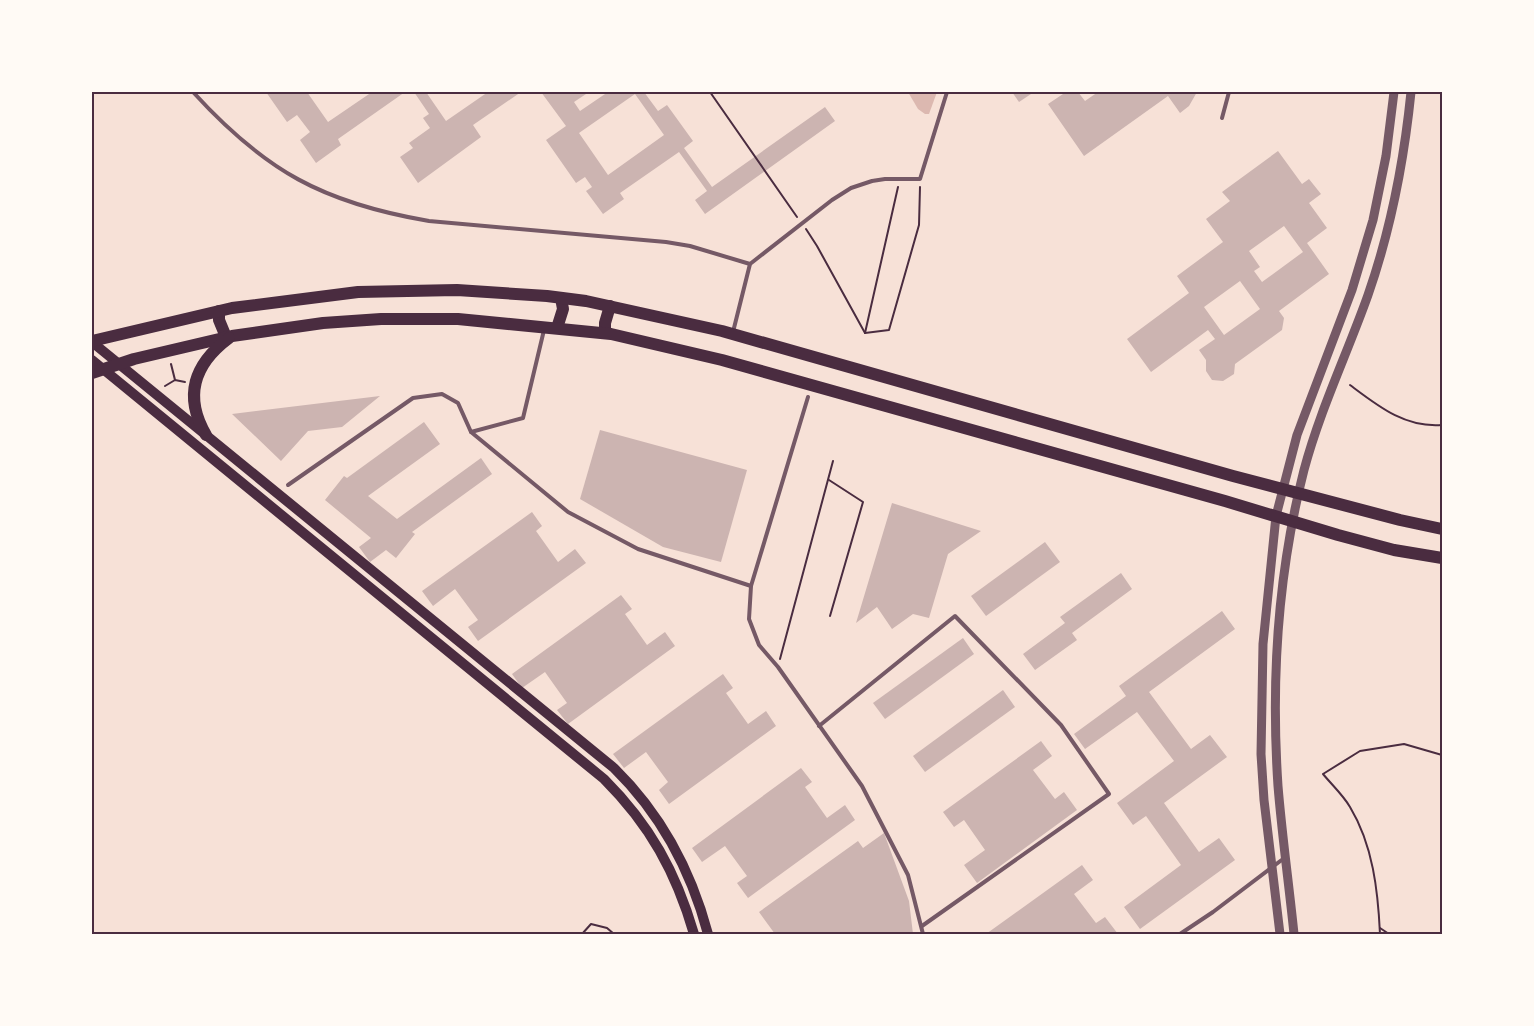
<svg xmlns="http://www.w3.org/2000/svg" width="1534" height="1026" viewBox="0 0 1534 1026" font-family="Overpass,sans-serif">
<style>
.water{fill:#dcb8b0}
.building{fill:#ccb4b1;fill-rule:evenodd}
.lines{fill:none;stroke-linecap:round;stroke-linejoin:round}
.path{stroke:#4a2c40;stroke-width:2}
.service{stroke:#755966;stroke-width:4}
.tertiary{stroke:#755966;stroke-width:9}
.secondary{stroke:#4a2c40;stroke-width:10}
.primary{stroke:#4a2c40;stroke-width:12}
.neatline{fill:none;stroke:#4a2c40;stroke-width:2}
</style>
<rect width="100%" height="100%" fill="#f7e1d7"/>
<polygon class="water" points="908,92 937,92 929,114 925,114 918,109"/>
<g class="building">
<polygon points="266,92 307,92 328,122 372,92 405,92 338,139 341,145 316,163 300,140 310,132 297,115 287,122"/>
<polygon points="414,92 426,92 446,121 488,92 521,92 473,125 481,137 418,183 400,157 413,148 409,143 430,128 423,118 429,114"/>
<path d="M541,92H589L574,102L580,111L608,92H644L658,111L667,105L693,141L684,148L712,187L825,107L835,121L705,214L695,200L707,191L679,152L620,193L624,199L603,214L586,191L592,187L585,177L576,183L546,140L566,126ZM635,94L664,135L608,175L579,133Z"/>
<polygon points="1012,92 1034,92 1019,102"/>
<polygon points="1066,92 1078,92 1085,101 1098,92 1197,92 1189,106 1180,113 1168,96 1084,156 1048,104"/>
<path d="M1278,151L1302,184L1309,179L1321,194L1309,203L1327,228L1307,243L1329,274L1279,311L1284,318L1282,330L1235,364L1234,374L1223,381L1212,380L1206,371V360L1199,350L1215,339L1208,330L1151,372L1127,339L1189,293L1177,276L1223,242L1206,219L1230,201L1222,192ZM1284,226L1303,252L1262,282L1254,271L1260,267L1249,251ZM1240,281L1260,309L1224,335L1204,307Z"/>
<polygon points="380,396 342,427 308,431 281,461 232,414"/>
<polygon points="424,422 440,444 368,496 397,519 481,458 492,474 412,532 415,534 396,558 386,550 370,562 359,547 371,538 325,500 344,476 347,478"/>
<polygon points="600,430 747,470 721,562 663,547 580,499"/>
<polygon points="892,503 981,531 948,554 929,618 913,614 892,629 877,607 856,623"/>
<polygon points="532,512 542,526 536,531 558,562 575,549 586,563 478,641 468,627 478,620 455,589 433,606 422,591"/>
<polygon points="1045,542 1060,562 986,616 971,596"/>
<polygon points="1121,573 1132,589 1072,633 1077,640 1035,670 1023,654 1065,623 1060,617"/>
<polygon points="621,595 632,609 625,614 647,645 665,632 675,646 568,724 557,710 567,703 545,672 522,688 512,674"/>
<polygon points="1222,611 1235,629 1149,692 1191,749 1210,735 1227,757 1164,803 1199,852 1219,838 1235,860 1140,929 1124,907 1181,865 1146,816 1133,825 1117,803 1174,761 1137,712 1085,749 1074,734 1126,696 1119,686"/>
<polygon points="963,638 974,654 885,719 873,703"/>
<polygon points="723,674 733,688 726,693 748,724 766,711 776,726 669,804 659,790 668,782 646,752 624,768 613,754"/>
<polygon points="1003,690 1015,707 925,772 913,756"/>
<polygon points="1041,741 1052,756 1033,770 1055,799 1064,792 1077,810 977,883 964,865 985,850 964,820 954,827 943,812"/>
<polygon points="801,768 812,782 805,787 827,818 845,805 855,820 748,898 737,883 747,876 725,846 702,862 692,848"/>
<polygon points="884,833 909,901 913,934 775,934 759,912 858,841 863,848"/>
<polygon points="1082,865 1093,880 1074,894 1096,923 1105,917 1118,934 986,934"/>
</g>
<g class="lines">
<g class="path">
<polyline points="710,92 797,217"/>
<polyline points="806,229 817,246 865,333"/>
<polyline points="865,333 889,330 919,225 920,187"/>
<polyline points="865,333 898,187"/>
<polyline points="171,364 175,380"/>
<path d="M1350,385C1378,406 1405,428 1442,425"/>
<polyline points="165,386 175,380 185,382"/>
<polyline points="829,480 863,502 830,616"/>
<polyline points="780,659 833,461"/>
<polyline points="1380,928 1389,934"/>
<polyline points="582,934 591,924 607,928 614,934"/>
<path d="M1380,934C1378,891 1373,845 1350,807C1343,795 1332,785 1323,774L1360,751L1404,744L1442,755"/>
</g>
<g class="service">
<path d="M193,92C265,171 323,203 429,221L666,242L690,246L750,264"/>
<polyline points="1222,118 1229,92"/>
<polyline points="544,330 523,418 471,432 568,512 638,549 751,586"/>
<polyline points="733,332 750,264 832,200 851,188 872,181 885,179 920,179 947,92"/>
<polyline points="808,397 751,586 749,619 759,645 778,667 862,786 908,875 923,934"/>
<polyline points="288,485 413,398 442,394 458,403 471,432"/>
<polyline points="819,726 955,616 1061,725 1109,794 922,926"/>
<polyline points="1180,934 1213,912 1283,859"/>
</g>
<g class="tertiary">
<polyline points="1280,934 1264,800 1261,754 1263,644 1276,516 1297,435 1352,290 1373,220 1386,156 1394,92"/>
<path d="M1294,934C1289,885 1282,835 1278,786C1271,681 1278,572 1304,470C1320,410 1347,354 1368,295C1391,229 1404,161 1411,92"/>
</g>
<g class="secondary">
<path d="M92,342L614,768C662,815 691,870 708,934"/>
<path d="M92,360L604,779C650,825 676,872 694,934"/>
</g>
<g class="primary">
<polyline points="219,311 219,320 226,337"/>
<polyline points="557,328 563,309 561,298"/>
<polyline points="605,333 605,323 610,306"/>
<polyline points="92,341 232,308 358,292 457,290 547,296 586,301 722,331 1233,476 1400,520 1442,529"/>
<polyline points="92,373 134,359 232,336 323,323 381,319 458,319 611,334 722,360 1225,501 1338,535 1394,550 1442,558"/>
<path d="M206,435C183,396 194,364 229,338"/>
</g>
</g>
<rect width="1534" height="1026" fill="none" stroke="#fffaf5" stroke-width="186"/>
<rect x="93" y="93" width="1348" height="840" class="neatline"/>
</svg>
